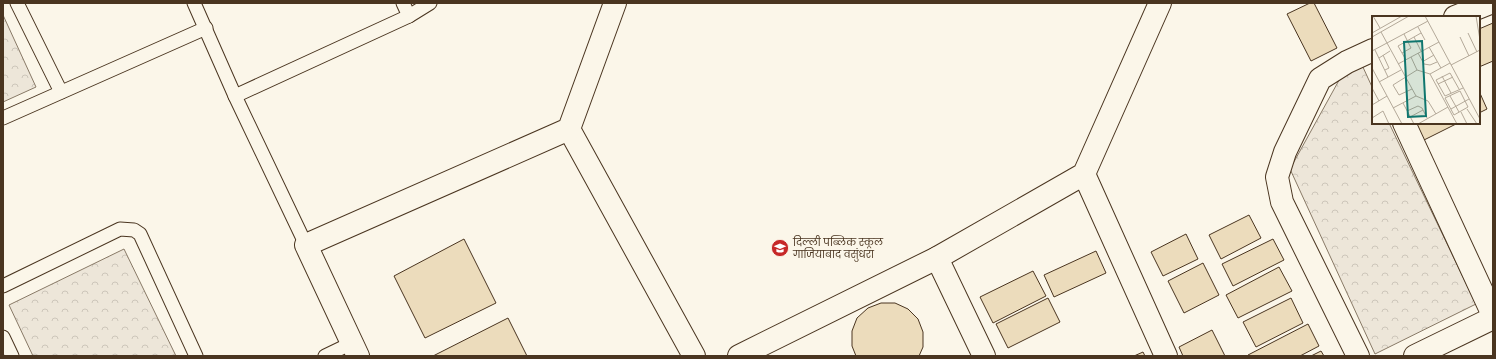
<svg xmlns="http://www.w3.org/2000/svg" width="1496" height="359" viewBox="0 0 1496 359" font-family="Poppins,'Noto Sans Devanagari',sans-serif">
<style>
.park{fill:url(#park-crowns);stroke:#887966}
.building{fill:#ecdcbc;stroke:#4a3520}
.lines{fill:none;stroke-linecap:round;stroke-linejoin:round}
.lane-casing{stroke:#4a3520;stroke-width:15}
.street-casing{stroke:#4a3520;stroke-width:24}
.lane{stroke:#fbf6e9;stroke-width:13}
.street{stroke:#fbf6e9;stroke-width:22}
.labels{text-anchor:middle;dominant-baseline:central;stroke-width:3;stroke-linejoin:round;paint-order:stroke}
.poi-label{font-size:10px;fill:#4a3520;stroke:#fbf6e9;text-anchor:start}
.inset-road{fill:none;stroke:#b4a999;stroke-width:1}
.view{fill:#0f766e;fill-opacity:0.15;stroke:#0f766e;stroke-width:2}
.inset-edge{fill:none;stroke:#4a3520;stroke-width:2}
</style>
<defs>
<pattern id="park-crowns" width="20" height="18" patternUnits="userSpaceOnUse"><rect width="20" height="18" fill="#ede6d9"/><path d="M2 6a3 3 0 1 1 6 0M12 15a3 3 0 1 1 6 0" fill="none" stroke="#cdc6ba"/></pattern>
</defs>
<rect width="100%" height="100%" fill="#fbf6e9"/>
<g class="park">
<polygon points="3,15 36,87 3,102"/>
<polygon points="1362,65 1373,89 1373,123 1389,123 1476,304 1375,354 1290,169 1343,73"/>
<polygon points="124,249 176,356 33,356 9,305"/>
</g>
<g class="building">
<polygon points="1310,3 1314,3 1337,48 1311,61 1287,14"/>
<polygon points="1493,23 1493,61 1479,67 1479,29"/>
<polygon points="1479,91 1487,109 1479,113"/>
<polygon points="1416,123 1458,123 1424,140"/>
<polygon points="1249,215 1261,238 1221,259 1209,235"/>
<polygon points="1186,234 1198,259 1163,276 1151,252"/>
<polygon points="464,239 496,303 425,338 394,276"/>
<polygon points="1273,239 1284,260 1233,286 1222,264"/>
<polygon points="1096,251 1106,273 1054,297 1044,275"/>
<polygon points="1203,263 1219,295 1184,313 1168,281"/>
<polygon points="1279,267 1292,291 1238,318 1226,295"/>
<polygon points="1033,271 1046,296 993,323 980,297"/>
<polygon points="1048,298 1060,322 1008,348 996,324"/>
<polygon points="1291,298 1303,323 1256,347 1243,322"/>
<polygon points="881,303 895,303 908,309 918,319 923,332 923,347 919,356 856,356 852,346 852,331 857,318 868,308"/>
<polygon points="508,318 527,356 433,356"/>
<polygon points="1308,324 1319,346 1300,356 1249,356 1248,355"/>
<polygon points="1212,330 1225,356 1183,356 1179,347"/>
<polygon points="1321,351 1324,356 1311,356"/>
<polygon points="1143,352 1145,356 1134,356"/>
</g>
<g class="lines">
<defs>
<g id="lane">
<polyline points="17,3 61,92"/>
<polyline points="194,3 235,96 306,245"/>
<polyline points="403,3 409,16"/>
<polyline points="235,96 409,16 430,3"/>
<polyline points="3,118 206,28"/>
<polyline points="3,286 120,229 134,230 140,234 196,356"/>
<polyline points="3,337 12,356"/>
<polyline points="325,356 352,343"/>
</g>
<g id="street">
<polyline points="1455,17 1490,3"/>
<polyline points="1404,123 1493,315"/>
<polyline points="569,129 694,356"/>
<polyline points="1084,174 1166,356"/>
<polyline points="937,258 984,356"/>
<polyline points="358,356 306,245 569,129 615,3"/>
<polyline points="739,356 937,258 1084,174 1160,3"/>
<polyline points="1358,356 1282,202 1277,177 1285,152 1320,79 1347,62 1373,50"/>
<polyline points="1415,356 1493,318"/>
</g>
</defs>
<use href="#lane" class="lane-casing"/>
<use href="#street" class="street-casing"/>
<use href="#lane" class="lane"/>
<use href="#street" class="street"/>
</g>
<defs>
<symbol id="school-disc" viewBox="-11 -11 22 22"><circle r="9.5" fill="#c62828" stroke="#fbf6e9"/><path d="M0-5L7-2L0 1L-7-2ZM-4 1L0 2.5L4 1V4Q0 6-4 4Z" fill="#fff"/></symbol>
</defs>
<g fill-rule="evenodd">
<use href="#school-disc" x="770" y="238" width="20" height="20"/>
</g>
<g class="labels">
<g class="poi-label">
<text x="793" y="242">दिल्ली पब्लिक स्कूल<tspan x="793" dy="12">गाजियाबाद वसुंधरा</tspan></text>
</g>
</g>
<g transform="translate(1372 16)">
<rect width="108" height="108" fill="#fbf6e9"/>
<path class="inset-road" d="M1,0L8,12M53,0L108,103M104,0L108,24M46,11L53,24M9,16L44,80L56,85L64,98M0,17L30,0M96,17L105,36M0,21L37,0M42,21L49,35M88,21L97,40M57,31L69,52M3,34L16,61M0,35L56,5M30,37L39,32L32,18M46,37L52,48L58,49L65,46M11,39L17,52L13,54M39,41L45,54L58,58L85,108M7,42L18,35M34,44L26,30L49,17M50,46L62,39M26,48L67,26M79,49L108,34M0,52L30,108M58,58L78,47M70,60L79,77M7,66L29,54M66,68L81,61M0,72L7,85M40,73L27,79L21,69L45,54M87,73L78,57L64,64L73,80L91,72M88,75L96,91L82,99L73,82ZM78,80L87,96M31,87L42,108M0,89L15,80M21,92L44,80M79,93L97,83M95,93L105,108M35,95L46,90L50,92L55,102M89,96L95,108M38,101L51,94M0,102L11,95L17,108M46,108L76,91"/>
<path class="view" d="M50,25L54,100L36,101L32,26Z"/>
<rect width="108" height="108" class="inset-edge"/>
</g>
<rect width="1496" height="359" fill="none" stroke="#4a3520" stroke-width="8"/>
</svg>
